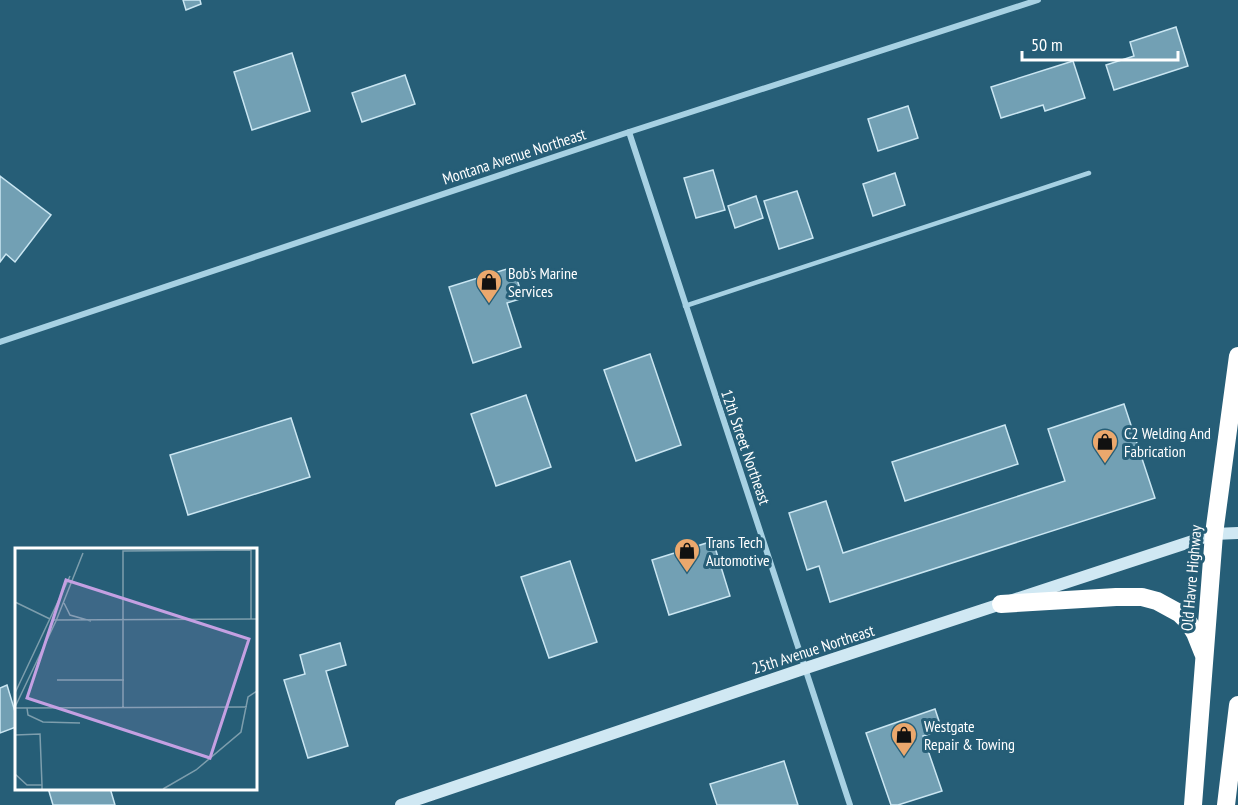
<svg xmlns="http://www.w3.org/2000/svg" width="1238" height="805" viewBox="0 0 1238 805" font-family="'PT Sans Narrow',sans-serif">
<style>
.building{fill:#72a0b4;stroke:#cae6f2;stroke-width:1.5}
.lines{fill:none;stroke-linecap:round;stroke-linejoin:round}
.lane{stroke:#a7d1e3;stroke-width:4.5}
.street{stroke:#a7d1e3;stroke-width:6}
.secondary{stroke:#d0e8f3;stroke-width:12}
.highway{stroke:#fff;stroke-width:18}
.labels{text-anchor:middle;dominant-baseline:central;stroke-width:6;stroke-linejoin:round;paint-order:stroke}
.street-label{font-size:16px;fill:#fff;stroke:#265e77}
.poi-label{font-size:16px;fill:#fff;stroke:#265e77;text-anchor:start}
.inset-road{fill:none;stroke:#7d9ead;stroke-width:1.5}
.view{fill:#c4a0e2;fill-opacity:0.15;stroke:#c4a0e2;stroke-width:3}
.inset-edge{fill:none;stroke:#fff;stroke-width:3}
</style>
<rect width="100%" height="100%" fill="#265e77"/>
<g class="building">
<polygon points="183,0 200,0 201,4 186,10"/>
<polygon points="1176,27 1188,66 1114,90 1106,65 1134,56 1130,42"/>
<polygon points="292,53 310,111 252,130 234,72"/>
<polygon points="1073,61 1085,98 1045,111 1043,105 1001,118 991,87"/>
<polygon points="405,75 415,104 362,122 352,93"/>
<polygon points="908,106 918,138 878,151 868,119"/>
<polygon points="713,170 725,210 696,218 684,178"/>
<polygon points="895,173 905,205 873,216 863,184"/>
<polygon points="0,176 51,215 15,262 6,254 0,262"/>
<polygon points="797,191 813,238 779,249 764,201"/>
<polygon points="756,196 763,218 735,228 728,206"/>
<polygon points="513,267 523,298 507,303 521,347 473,363 449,287"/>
<polygon points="650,354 681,445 636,461 604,370"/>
<polygon points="526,395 551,467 496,486 471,414"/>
<polygon points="1124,404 1155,498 830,602 819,566 807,570 789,513 826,501 843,553 1065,481 1048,429"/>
<polygon points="291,418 310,477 188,515 170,455"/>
<polygon points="1005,425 1018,464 905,501 892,462"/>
<polygon points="713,541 730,596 669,615 652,560"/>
<polygon points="570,561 597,642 549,658 521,577"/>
<polygon points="340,643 346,665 326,671 348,746 308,758 284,680 305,674 300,655"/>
<polygon points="7,685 16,715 16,727 0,733 0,688"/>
<polygon points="935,709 942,730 923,736 942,791 898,805 891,805 866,733"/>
<polygon points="784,761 798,805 717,805 710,784"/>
<polygon points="48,788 110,788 115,805 53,805"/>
</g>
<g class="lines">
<polyline class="lane" points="685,306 1089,173"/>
<g class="street">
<path d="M629,132C701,357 778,580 850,805"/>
<polyline points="0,342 629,132 1038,0"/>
</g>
<polyline class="secondary" points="401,805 806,668 1214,534 1238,533"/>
<g class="highway">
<polyline points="1001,604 1116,597 1142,597 1157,601 1179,613 1189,623 1195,633 1203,653"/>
<polyline points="1193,805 1214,534 1238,356"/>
<polyline points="1226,805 1238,705"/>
</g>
</g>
<defs>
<symbol id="shop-pin" viewBox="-11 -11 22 30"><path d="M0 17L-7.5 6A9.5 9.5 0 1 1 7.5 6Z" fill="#eba86d" stroke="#265e77"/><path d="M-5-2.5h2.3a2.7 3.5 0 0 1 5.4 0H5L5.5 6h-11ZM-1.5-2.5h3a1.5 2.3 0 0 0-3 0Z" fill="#111"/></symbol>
</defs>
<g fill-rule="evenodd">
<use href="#shop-pin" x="474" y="267" width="30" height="40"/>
<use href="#shop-pin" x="1090" y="427" width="30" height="40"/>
<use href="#shop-pin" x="672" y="536" width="30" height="40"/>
<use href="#shop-pin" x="889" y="720" width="30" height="40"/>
</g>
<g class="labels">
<g class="street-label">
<text transform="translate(514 156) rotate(-18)">Montana Avenue Northeast</text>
<text transform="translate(746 447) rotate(71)">12th Street Northeast</text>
<text transform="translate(1191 578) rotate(-85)">Old Havre Highway</text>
<text transform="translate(813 649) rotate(-18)">25th Avenue Northeast</text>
</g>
<g class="poi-label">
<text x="508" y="273">Bob's Marine<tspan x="508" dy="18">Services</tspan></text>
<text x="1124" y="433">C2 Welding And<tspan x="1124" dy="18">Fabrication</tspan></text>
<text x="706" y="542">Trans Tech<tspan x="706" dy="18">Automotive</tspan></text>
<text x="924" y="726">Westgate<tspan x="924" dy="18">Repair &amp; Towing</tspan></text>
</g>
</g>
<g transform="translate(15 548)">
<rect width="242" height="242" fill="#265e77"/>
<path class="inset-road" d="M0,54L35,71M49,55L55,67L76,73M38,72L242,71M42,132H109M0,145L55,28M0,159L41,73L68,5M0,160L232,159M12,160L13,167L28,174L65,175M108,160V3L236,2V71M0,187L25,186L27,237M0,226L12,237H27V241M148,241L181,222L226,184L233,149L242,143"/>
<path class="view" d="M51,32L234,91L195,210L12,150Z"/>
<rect width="242" height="242" class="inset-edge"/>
</g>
<path d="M1022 51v9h156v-9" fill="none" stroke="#ffffff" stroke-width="3"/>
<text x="1031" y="51" font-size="18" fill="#ffffff" stroke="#265e77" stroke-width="4.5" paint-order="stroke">50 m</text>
</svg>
